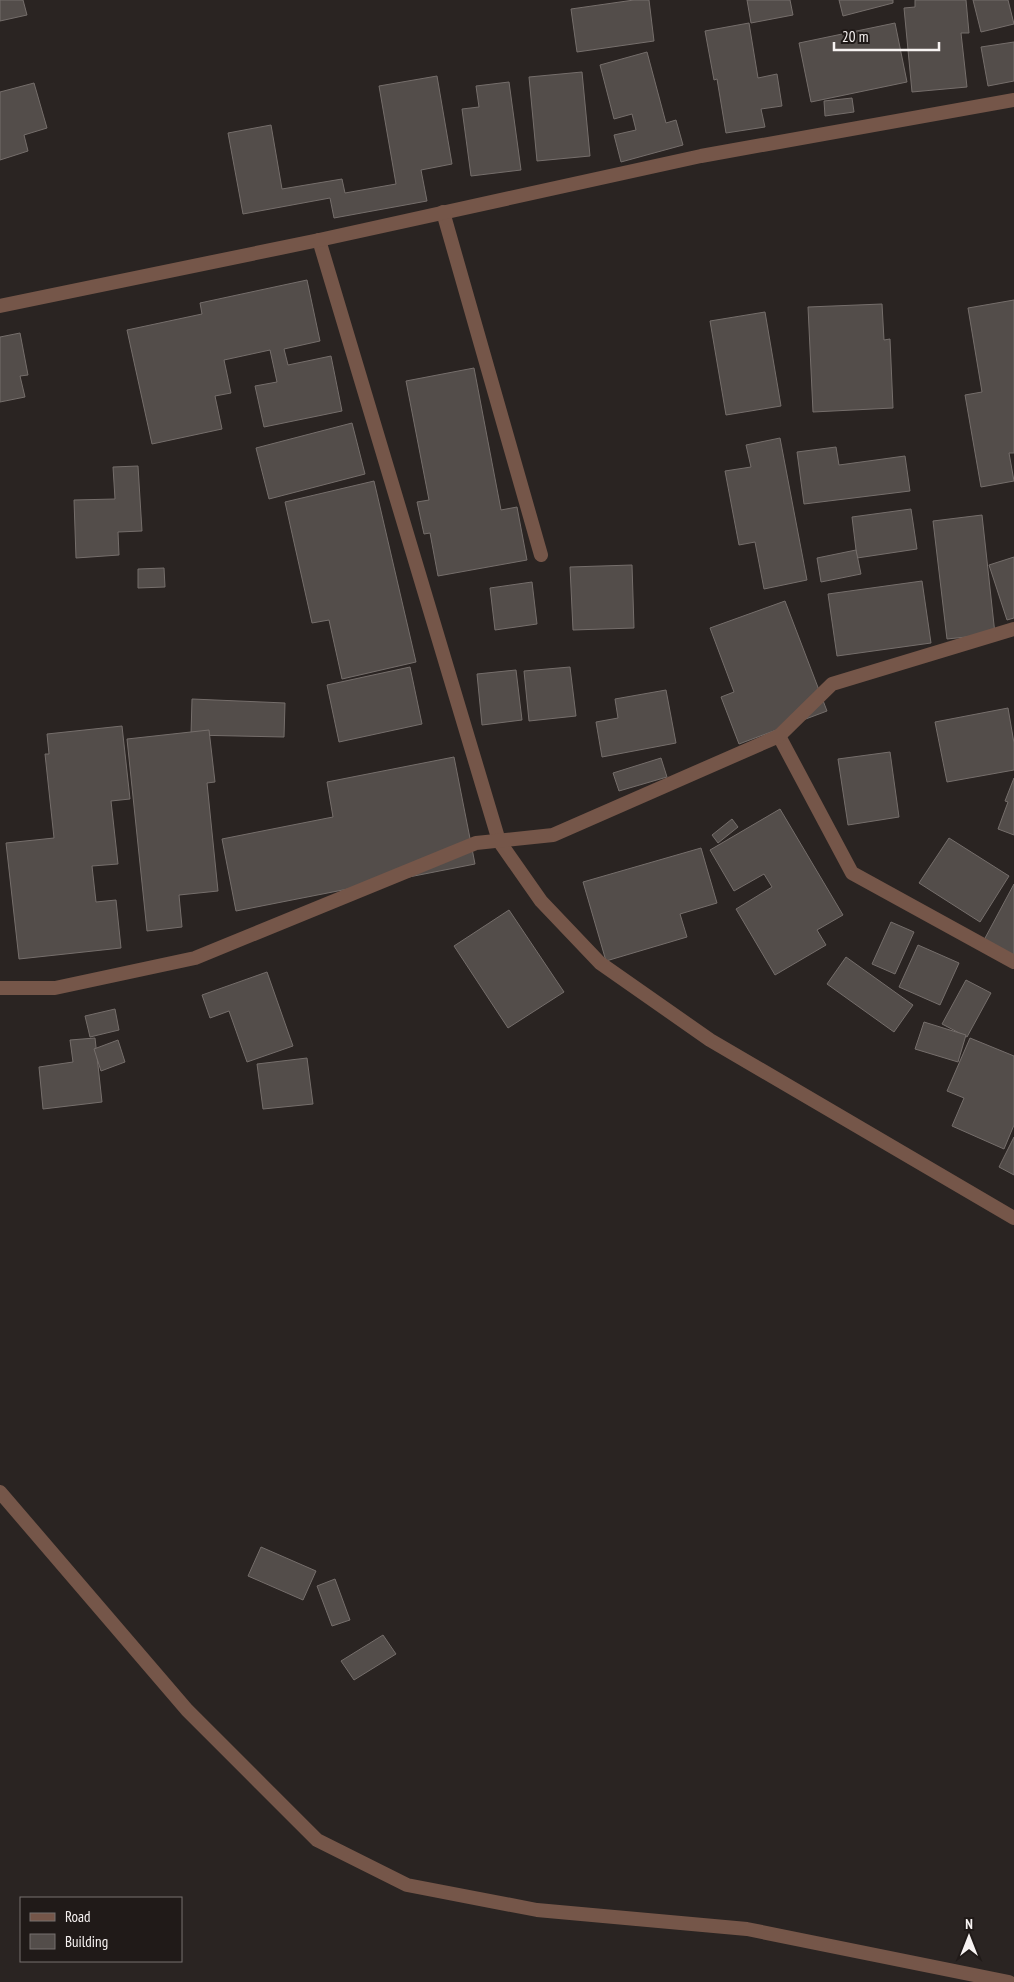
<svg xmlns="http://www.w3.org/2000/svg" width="1014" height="1982" viewBox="0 0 1014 1982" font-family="'PT Sans Narrow',sans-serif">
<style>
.building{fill:#534d4a;stroke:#756e6b}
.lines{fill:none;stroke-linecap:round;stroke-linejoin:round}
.minor{stroke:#755649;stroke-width:14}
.tertiary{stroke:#755649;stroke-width:14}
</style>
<rect width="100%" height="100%" fill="#2a2422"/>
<g class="building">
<polygon points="0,0 23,0 27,15 0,21"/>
<polygon points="634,0 649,0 654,41 577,52 571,9"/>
<polygon points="747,0 790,0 793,15 751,23"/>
<polygon points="839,0 893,0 893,3 843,16"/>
<polygon points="915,0 966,0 969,33 961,33 967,87 912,92 904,8 915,7"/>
<polygon points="973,0 1008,0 1014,24 981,32"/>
<polygon points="749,23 758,78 777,74 782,106 761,109 765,127 726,133 717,79 714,80 705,31"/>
<polygon points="895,23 907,82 811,102 799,43"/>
<polygon points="1014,42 1014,81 988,86 981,47"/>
<polygon points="647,52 666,123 676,120 683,145 621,162 614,135 636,130 632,114 614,119 600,65"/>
<polygon points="582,72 590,156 537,161 529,77"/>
<polygon points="437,76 452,164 421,170 427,201 334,218 330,198 243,214 228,133 271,125 282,189 342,179 345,193 396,184 379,86"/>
<polygon points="509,82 521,170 471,176 462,109 479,107 476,86"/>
<polygon points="34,83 47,128 24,135 28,151 0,160 0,92"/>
<polygon points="852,98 854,112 825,116 824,101"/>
<polygon points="307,280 320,341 284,349 288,365 331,356 342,411 264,427 255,386 277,382 270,350 224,360 231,393 215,396 222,429 152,444 127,330 202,314 200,303"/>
<polygon points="1014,300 1014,453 1009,453 1014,481 981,487 965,395 982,392 968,308"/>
<polygon points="882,304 884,340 890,339 893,408 813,412 808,307"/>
<polygon points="765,312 781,406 726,415 710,321"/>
<polygon points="20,333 28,375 20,376 25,397 0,402 0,337"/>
<polygon points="474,368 501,510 517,507 527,560 438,576 430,533 424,534 417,502 429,500 406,381"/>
<polygon points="352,423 365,474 269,499 256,448"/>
<polygon points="780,438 807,580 764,589 755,542 739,545 725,471 751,467 746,445"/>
<polygon points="836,447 839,465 905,456 910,491 804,504 797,452"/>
<polygon points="138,466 142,531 118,532 119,555 76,558 74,500 115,499 113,467"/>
<polygon points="374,481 416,662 342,679 329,620 312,623 285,502"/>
<polygon points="911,509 917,549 857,558 852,517"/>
<polygon points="982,515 995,634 947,639 933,521"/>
<polygon points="856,550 861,574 821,582 817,558"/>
<polygon points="1014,557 1014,618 1007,620 989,565"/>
<polygon points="632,565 634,628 573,630 570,567"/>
<polygon points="164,568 165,587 138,588 138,569"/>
<polygon points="922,581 931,643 837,656 828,594"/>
<polygon points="532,582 537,624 495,630 490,588"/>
<polygon points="785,601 827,711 739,744 721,697 734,692 710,628"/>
<polygon points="410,667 422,724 339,742 327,685"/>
<polygon points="570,667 576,716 529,721 524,671"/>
<polygon points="516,670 522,720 482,725 477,674"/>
<polygon points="666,690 676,743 602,757 596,722 618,718 615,699"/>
<polygon points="192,699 285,703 284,737 191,735"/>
<polygon points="1008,708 1014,743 1014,770 947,782 935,722"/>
<polygon points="122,726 130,799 111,801 118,864 92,866 96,902 116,900 121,948 19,959 6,843 54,838 45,754 49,754 47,734"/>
<polygon points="209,730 215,782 207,783 218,891 179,895 182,927 147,931 127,739"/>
<polygon points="890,752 899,817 848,825 838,759"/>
<polygon points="454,757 475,864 236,911 222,839 333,817 327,782"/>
<polygon points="661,758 667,777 619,791 613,773"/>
<polygon points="1014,778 1014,835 998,829 1008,802 1005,801"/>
<polygon points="780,809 843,915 817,930 826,945 775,975 736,909 772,887 764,874 734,891 710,850"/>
<polygon points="732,819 738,827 718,843 712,835"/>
<polygon points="949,838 1009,876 980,922 919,883"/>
<polygon points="701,848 717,903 680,914 687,937 606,961 583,882"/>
<polygon points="1014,884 1014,956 984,940"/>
<polygon points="509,910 564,992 508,1028 454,946"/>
<polygon points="891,922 914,932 895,974 872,964"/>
<polygon points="918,945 959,963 940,1005 899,987"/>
<polygon points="846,957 913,1005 894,1032 827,984"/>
<polygon points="267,972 293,1046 247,1062 229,1011 210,1018 202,995"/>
<polygon points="966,980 991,993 967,1037 942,1024"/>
<polygon points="115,1009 119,1030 90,1037 85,1016"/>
<polygon points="924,1022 966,1035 958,1062 915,1049"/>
<polygon points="95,1038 102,1102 43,1109 39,1067 73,1062 70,1040"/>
<polygon points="970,1038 1014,1056 1014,1125 1004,1149 952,1126 964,1098 947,1091"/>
<polygon points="118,1040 125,1062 101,1071 94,1049"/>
<polygon points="307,1058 313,1104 263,1109 257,1064"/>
<polygon points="1014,1137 1014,1175 999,1167"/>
<polygon points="261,1547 316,1571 303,1600 248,1576"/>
<polygon points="335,1579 350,1620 332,1626 317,1586"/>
<polygon points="383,1635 396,1654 354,1680 341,1661"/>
</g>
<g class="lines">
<g class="minor">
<polyline points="443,212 541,555"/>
<polyline points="319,240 499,841 541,901 600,963 710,1040 1014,1218"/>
<polyline points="0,306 319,240 701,156 1014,100"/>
<polyline points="779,736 852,873 1014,962"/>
<polyline points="0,1492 187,1710 317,1840 407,1885 537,1910 747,1929 1009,1982"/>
</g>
<polyline class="tertiary" points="0,988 55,988 195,958 476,843 553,835 779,736 832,684 1014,629"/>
</g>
<rect x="20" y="1897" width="162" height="65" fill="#201a18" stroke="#76716f"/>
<rect x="30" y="1913" width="25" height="8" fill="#755649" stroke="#76716f"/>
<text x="65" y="1922" font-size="15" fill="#f7f3f2">Road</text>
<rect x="30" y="1934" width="25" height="15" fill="#534d4a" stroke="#76716f"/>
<text x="65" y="1947" font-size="15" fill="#f7f3f2">Building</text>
<g transform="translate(969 1937)" stroke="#201a18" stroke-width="4" paint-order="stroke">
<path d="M0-4L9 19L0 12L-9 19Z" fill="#f7f3f2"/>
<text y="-8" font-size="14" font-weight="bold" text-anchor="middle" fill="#f7f3f2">N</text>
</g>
<path d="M834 42v8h105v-8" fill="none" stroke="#f7f3f2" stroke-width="2.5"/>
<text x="842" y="42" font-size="15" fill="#f7f3f2" stroke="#201a18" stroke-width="4" paint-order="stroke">20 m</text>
</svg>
